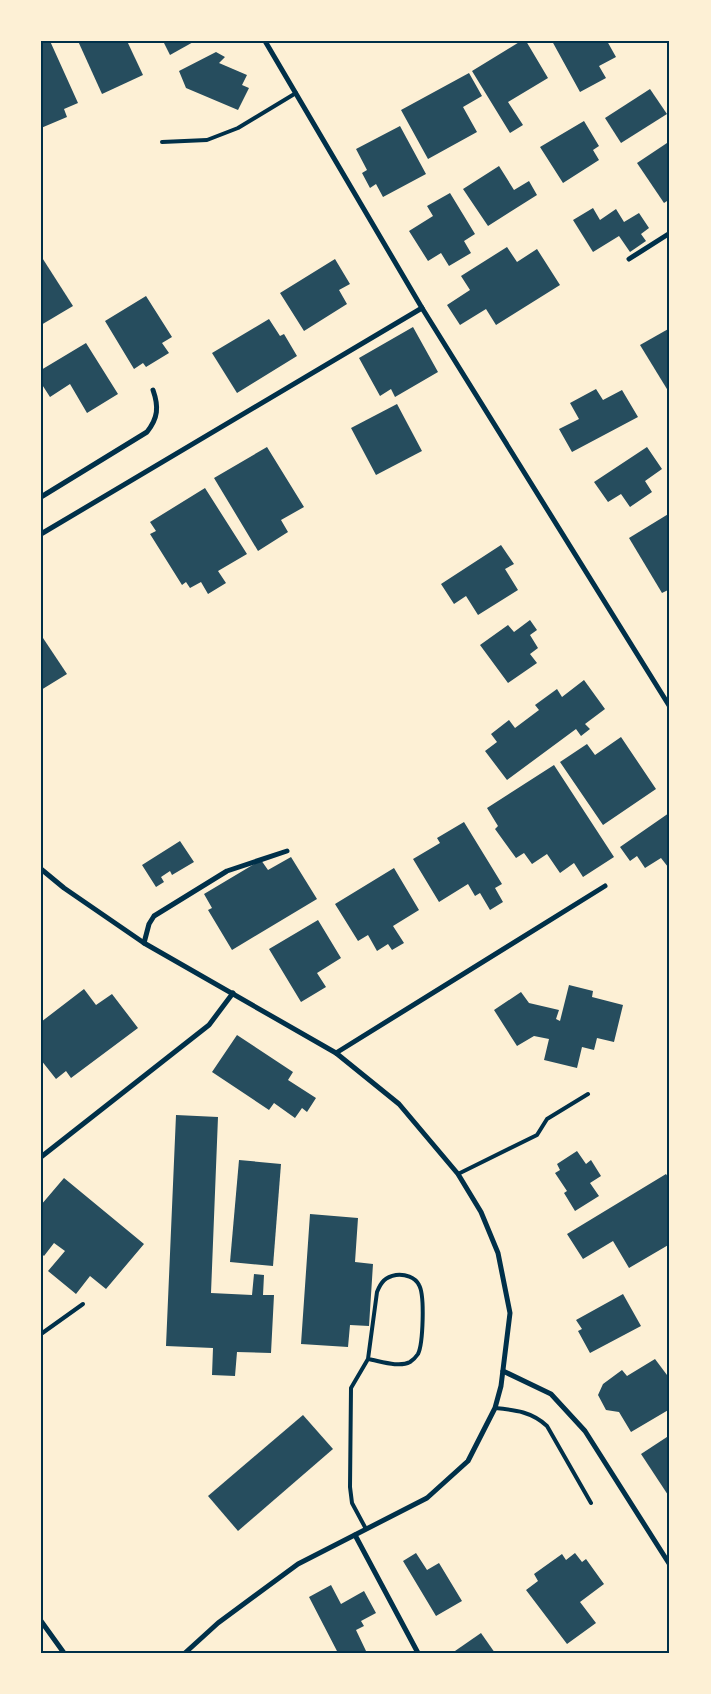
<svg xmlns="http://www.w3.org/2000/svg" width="711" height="1694" viewBox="0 0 711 1694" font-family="'Open Sans',sans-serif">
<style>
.building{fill:#264d5e}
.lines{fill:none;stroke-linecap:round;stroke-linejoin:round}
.service{stroke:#003049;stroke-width:4}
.minor{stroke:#003049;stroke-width:5}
.neatline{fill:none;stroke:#003049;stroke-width:2}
</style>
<rect width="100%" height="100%" fill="#fdf0d5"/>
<g class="building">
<polygon points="41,41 50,41 78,103 64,109 67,117 41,128"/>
<polygon points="78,41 127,41 143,75 102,94"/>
<polygon points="163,41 195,41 170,55"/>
<polygon points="521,41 526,41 548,78 508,102 523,125 510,133 472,71"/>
<polygon points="552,41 607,41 616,57 599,66 606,78 580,92"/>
<polygon points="216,52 225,57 219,63 247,75 242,85 249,88 238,110 186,88 179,71"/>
<polygon points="469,73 482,96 463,107 477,132 428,159 401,110"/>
<polygon points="650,89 667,114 621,143 605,118"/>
<polygon points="584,121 599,146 593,150 599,160 563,183 540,147"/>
<polygon points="400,126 426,174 383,197 376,184 370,188 362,173 367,170 356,149"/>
<polygon points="670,141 670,199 664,203 637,163"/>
<polygon points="499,166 514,190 529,181 537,195 488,226 463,189"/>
<polygon points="450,193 475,234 464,241 471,253 449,266 441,253 428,261 409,231 433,216 427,206"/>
<polygon points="593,208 600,220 616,209 624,222 639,213 649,228 641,234 646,241 630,252 619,236 593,252 573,220"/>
<polygon points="507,247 517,262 537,249 560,285 496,325 486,309 460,325 447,305 470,290 461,276"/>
<polygon points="41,256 73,306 41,325"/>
<polygon points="335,259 350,284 339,290 347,304 304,331 280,293"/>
<polygon points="146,296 172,337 162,343 169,353 146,367 143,363 134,369 105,321"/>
<polygon points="269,319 280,336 284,334 297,356 237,393 212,353"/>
<polygon points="413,327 438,372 395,397 391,389 380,396 359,358"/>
<polygon points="670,328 670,394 640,345"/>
<polygon points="86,343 118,394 87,413 70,384 50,397 41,383 41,370"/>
<polygon points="596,389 603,400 622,390 638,417 572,452 559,429 579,419 570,403"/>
<polygon points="397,404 422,451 376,475 351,428"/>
<polygon points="267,447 304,507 281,520 288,532 258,551 214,478"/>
<polygon points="647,447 662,469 645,481 652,492 630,507 621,494 608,502 594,482"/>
<polygon points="205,488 247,554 218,571 226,583 208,594 201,582 190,588 186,582 182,585 150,534 156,531 150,522"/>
<polygon points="670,513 670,589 662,593 629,538"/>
<polygon points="501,545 514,564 505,569 518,590 478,615 466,596 454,604 441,584"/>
<polygon points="530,620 537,630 530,635 538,648 530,654 537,663 508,683 480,645 508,625 514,632"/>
<polygon points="41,635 67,674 41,690"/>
<polygon points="584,680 605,709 585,724 590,729 581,736 576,729 507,780 485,751 497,742 491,734 509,720 515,728 539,710 535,705 557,689 562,697"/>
<polygon points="621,737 656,789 603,825 560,762 587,744 595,755"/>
<polygon points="554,765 614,857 583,877 574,863 560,873 547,854 532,864 524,853 516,858 495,829 498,826 487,808"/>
<polygon points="669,813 670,866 668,867 661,858 645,868 637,856 630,861 620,847"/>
<polygon points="464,822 502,884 495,888 503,902 490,910 480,893 475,896 468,884 439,902 413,859 440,843 437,838"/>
<polygon points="180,841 194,862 172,875 170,871 161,877 164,882 156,887 142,865"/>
<polygon points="291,857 317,899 232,950 208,910 212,908 204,894 261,860 268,870"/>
<polygon points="394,868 419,910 393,926 404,943 392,950 388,944 377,951 368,935 358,941 335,904"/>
<polygon points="318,920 341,958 317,973 326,987 301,1002 269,949"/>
<polygon points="569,985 593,991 592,997 623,1005 614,1042 597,1038 594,1050 582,1047 577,1068 544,1060 549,1039 534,1036 517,1046 494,1010 521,992 529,1003 559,1010 556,1019 560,1021"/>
<polygon points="84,989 96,1005 112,994 138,1028 71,1078 66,1071 56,1079 41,1060 41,1022"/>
<polygon points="237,1035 293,1072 288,1080 316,1098 307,1112 302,1108 295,1118 274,1103 269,1110 212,1072"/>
<polygon points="176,1115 218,1117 211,1293 252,1295 254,1274 264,1275 263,1295 274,1295 271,1353 237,1352 235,1376 212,1375 213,1348 166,1346"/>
<polygon points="577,1151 586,1164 591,1160 601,1176 590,1183 599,1196 575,1211 564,1193 567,1191 555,1173 560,1170 557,1164"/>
<polygon points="239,1160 281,1164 273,1266 230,1262"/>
<polygon points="666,1174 670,1180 670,1244 629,1268 613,1241 583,1259 567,1234"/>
<polygon points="64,1178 144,1244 106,1289 90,1276 76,1294 48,1271 65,1251 54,1243 44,1256 41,1253 41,1205"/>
<polygon points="310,1214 358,1218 355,1262 373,1264 369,1326 350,1325 348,1347 301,1344"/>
<polygon points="623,1294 641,1326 590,1353 578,1331 582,1329 576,1320"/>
<polygon points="655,1359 670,1379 670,1409 631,1432 619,1412 606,1410 598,1395 603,1384 622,1370 627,1376"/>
<polygon points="303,1415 333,1449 238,1531 208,1496"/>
<polygon points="670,1435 670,1494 668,1495 641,1454"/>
<polygon points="416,1553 427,1570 439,1563 462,1601 436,1616 403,1561"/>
<polygon points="575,1553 582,1562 586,1559 604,1584 580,1602 596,1623 567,1644 526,1590 538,1581 534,1574 562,1554 566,1560"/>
<polygon points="331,1585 341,1604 364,1591 376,1613 361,1621 364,1626 356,1630 366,1651 362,1653 338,1653 309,1597"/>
<polygon points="481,1633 495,1653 456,1653 455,1651"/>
</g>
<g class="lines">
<g class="service">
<polyline points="162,142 207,140 238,128 296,93"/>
<polyline points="458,1174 537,1135 547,1119 588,1094"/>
<polyline points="41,1334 83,1304"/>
<path d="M495,1408C516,1410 532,1412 547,1426L591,1503"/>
<path d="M366,1529L352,1503L350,1487L351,1388L368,1359L377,1292C381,1282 385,1277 396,1275C405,1274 415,1277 419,1285C425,1295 423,1344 418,1354C416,1357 413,1360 410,1362C399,1368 380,1361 368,1359"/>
</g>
<g class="minor">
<polyline points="265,41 422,308 670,707"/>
<polyline points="629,259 670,233"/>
<path d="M41,497L147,432C158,418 159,407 153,390"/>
<polyline points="41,534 422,308"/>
<polyline points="41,869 64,888 144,943 336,1053 399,1104 458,1174 481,1212 498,1253 510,1313 501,1386 495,1408 468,1461 427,1498 298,1564 218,1623 185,1653"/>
<polyline points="144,943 149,924 154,916 227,871 287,851"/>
<polyline points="336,1053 605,886"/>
<polyline points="41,1157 209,1025 233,993"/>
<polyline points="503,1371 551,1394 585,1431 670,1565"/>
<polyline points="355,1535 418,1653"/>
<polyline points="41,1621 64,1653"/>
</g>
</g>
<rect width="711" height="1694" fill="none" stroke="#fdf0d5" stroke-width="85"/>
<rect x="42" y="42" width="626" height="1610" class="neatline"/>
</svg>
